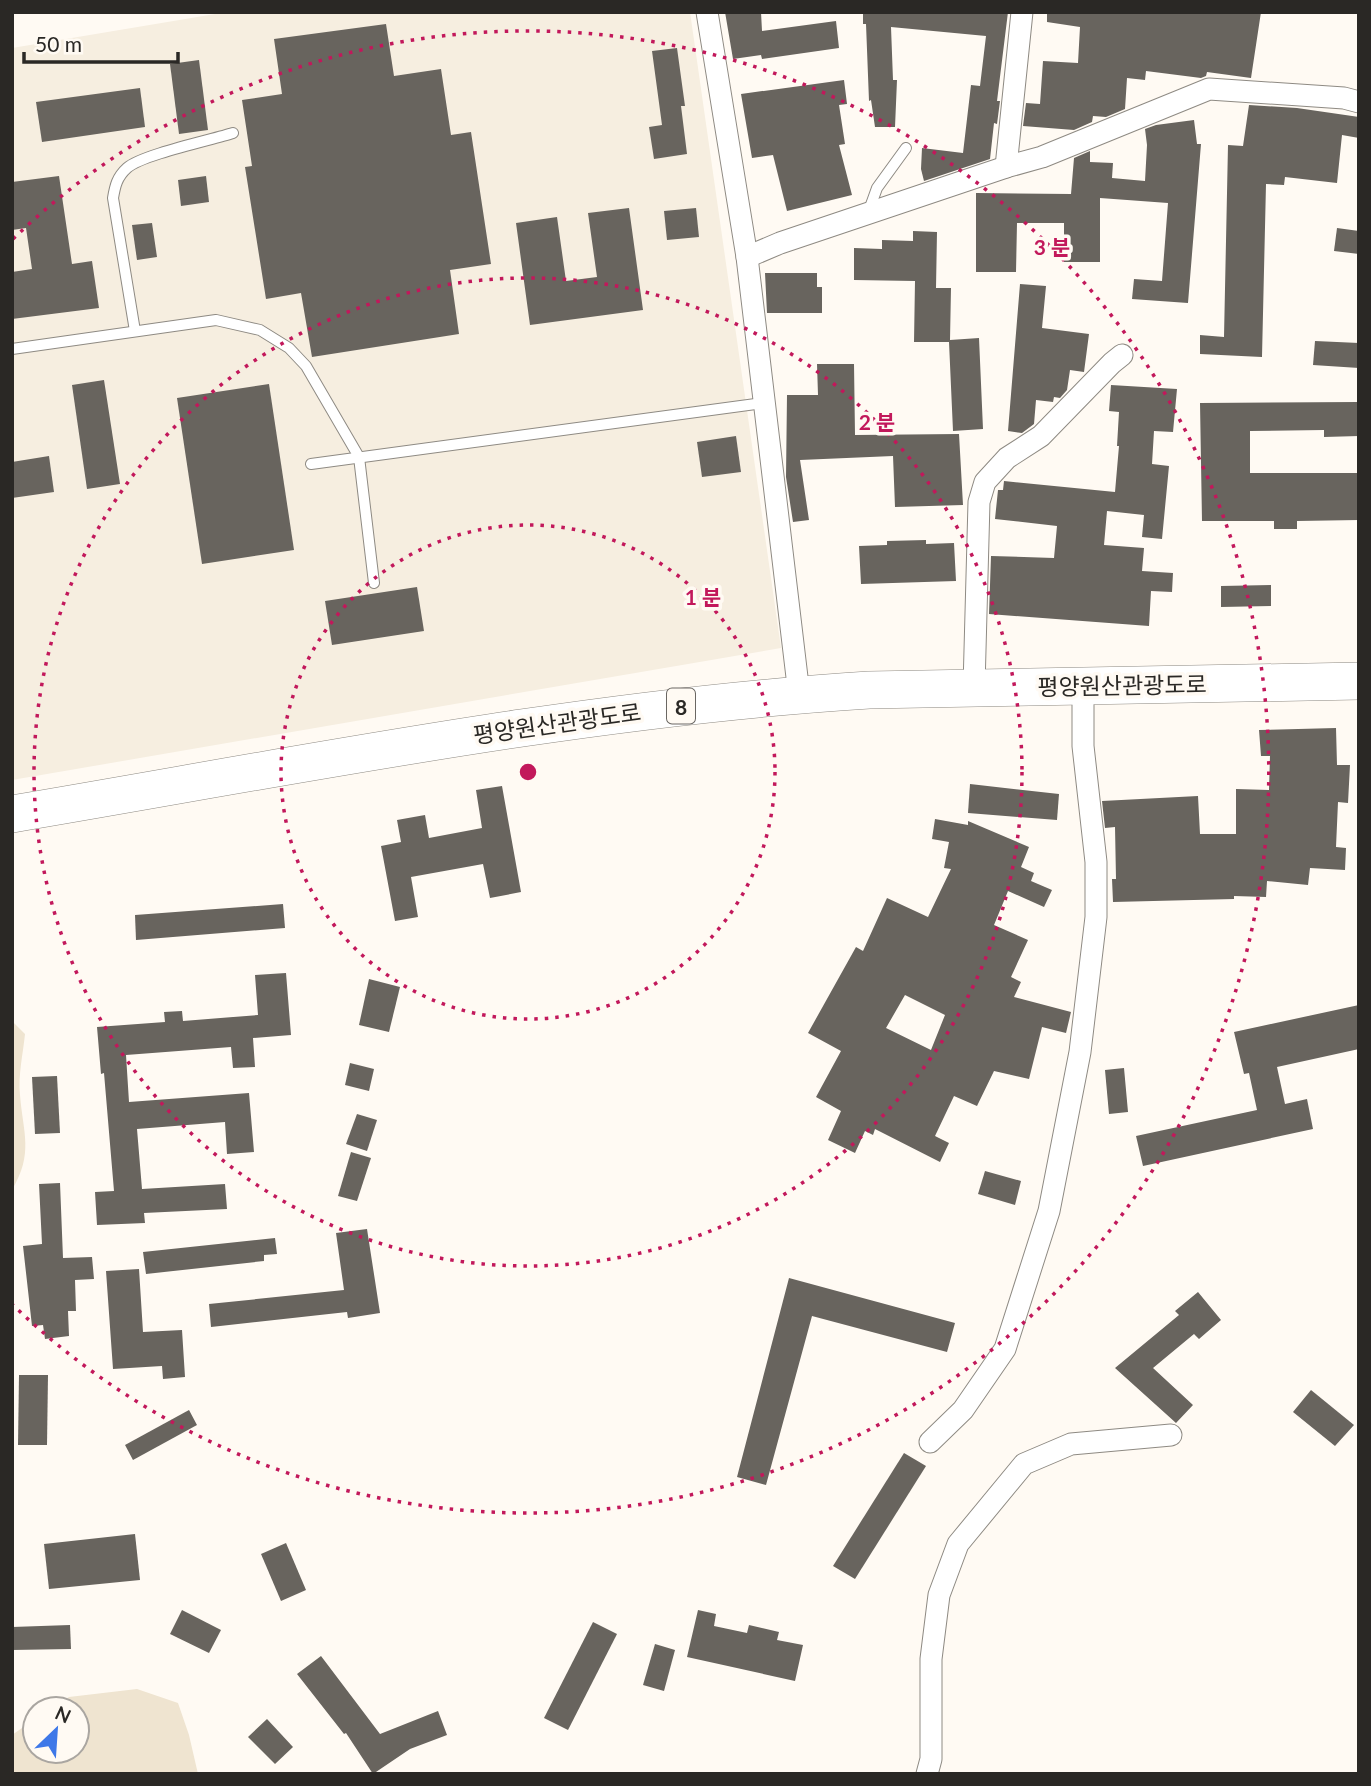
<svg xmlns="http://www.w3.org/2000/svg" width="1371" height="1786" viewBox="0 0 1371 1786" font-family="Lato,'Noto Sans KR',sans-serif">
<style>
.built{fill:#f6eee0}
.green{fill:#efe4d0}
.building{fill:#68645e;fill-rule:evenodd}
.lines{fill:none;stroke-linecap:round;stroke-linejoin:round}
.service-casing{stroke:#8e8a83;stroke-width:12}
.minor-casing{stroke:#8e8a83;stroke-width:23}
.trunk-casing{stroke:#8e8a83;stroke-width:38}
.service{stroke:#fff;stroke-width:10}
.minor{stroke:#fff;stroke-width:21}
.trunk{stroke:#fff;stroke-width:37}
.ring{fill:none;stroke:#c2185b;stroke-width:3.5;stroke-dasharray:3.5 7}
.labels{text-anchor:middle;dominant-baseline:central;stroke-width:7;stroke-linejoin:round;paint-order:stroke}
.shield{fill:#fffaf3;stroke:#6a6763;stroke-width:2}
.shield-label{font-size:21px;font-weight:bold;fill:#2a2825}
.street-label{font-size:23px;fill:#2a2825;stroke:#fffaf3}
.centre{fill:#c2185b;stroke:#fffaf3;stroke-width:3.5}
.ring-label{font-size:21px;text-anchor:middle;font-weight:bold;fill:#c2185b;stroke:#fffaf3;stroke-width:7;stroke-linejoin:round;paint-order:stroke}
</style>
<rect width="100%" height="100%" fill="#fffaf3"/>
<polygon class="built" points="227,12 690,12 781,648 12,780 12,48"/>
<g class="green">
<path d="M12,1021L25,1034C23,1054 18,1075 20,1095C23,1133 34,1153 12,1190Z"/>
<polygon points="137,1689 178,1703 189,1735 198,1774 12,1774 12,1735 35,1719 35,1751 77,1751 77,1709 51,1709 69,1697"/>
</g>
<g class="building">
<polygon points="725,12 761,12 762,31 836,21 839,48 762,59 761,55 733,59"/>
<polygon points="863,12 1008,12 997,101 1000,101 997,124 994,123 990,159 924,181 921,169 922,148 963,153 971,85 980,86 986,36 891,27 893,80 897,80 895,127 875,127 871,100 869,101 866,24 863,24"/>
<polygon points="1047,12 1261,12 1251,78 1207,72 1206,76 1201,78 1146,71 1145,80 1127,78 1125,109 1106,117 1093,116 1092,122 1074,130 1023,126 1026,103 1040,104 1043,61 1078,63 1080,27 1047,22"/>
<polygon points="386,24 394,76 441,69 451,135 471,132 491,264 450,270 459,334 312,357 301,293 266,299 245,167 252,166 242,100 282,94 274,39"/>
<polygon points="677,48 685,106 681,106 687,154 654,159 649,127 662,125 652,51"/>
<polygon points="199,60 208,130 179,134 170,64"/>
<polygon points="844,80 847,104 839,105 845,144 839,145 852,195 787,211 773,155 752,158 741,94"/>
<polygon points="140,88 145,127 42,142 36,102"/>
<polygon points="1249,105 1297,108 1359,117 1359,138 1342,135 1337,183 1285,177 1284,185 1266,184 1262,357 1200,354 1200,335 1224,337 1228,145 1243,146"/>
<polygon points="1194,120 1197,144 1201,144 1188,303 1132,299 1134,279 1162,281 1168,203 1100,198 1100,262 1064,262 1064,223 1017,223 1016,272 976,272 976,193 1071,194 1074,158 1090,151 1090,162 1113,163 1112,178 1145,181 1147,145 1145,129 1156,125"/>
<polygon points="59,176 72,264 92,261 99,308 12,319 12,272 32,269 26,228 12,230 12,182"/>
<polygon points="206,176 209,202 181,206 178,180"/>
<polygon points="629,208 643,310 530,325 516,223 557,217 566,281 597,277 588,213"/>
<polygon points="696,208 699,237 667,240 664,211"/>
<polygon points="152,223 157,257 137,260 132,225"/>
<polygon points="1337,228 1359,231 1359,254 1334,251"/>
<polygon points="913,231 937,232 936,288 951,288 950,340 979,338 983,429 953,431 949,342 914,342 915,281 854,280 854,248 882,249 882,240 913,241"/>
<polygon points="765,273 817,273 817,287 822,287 822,313 767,313"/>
<polygon points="1020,284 1046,286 1042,328 1089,334 1084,372 1070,370 1067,390 1060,398 1054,397 1053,402 1036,400 1034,424 1022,433 1008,431"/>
<polygon points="1315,341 1359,343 1359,368 1313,365"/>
<polygon points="817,364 854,364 855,435 959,434 963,505 895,507 893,456 800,460 809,520 793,522 786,477 787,395 818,395"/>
<polygon points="104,380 120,484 87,489 72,385"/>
<polygon points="269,384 294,550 202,564 177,398"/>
<polygon points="1111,385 1177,389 1173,432 1154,431 1152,464 1169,466 1162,539 1142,537 1144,515 1107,511 1104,545 1144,548 1142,571 1173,573 1172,592 1151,591 1149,626 989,614 991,556 1054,558 1057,526 995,519 998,490 1003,490 1004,481 1115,492 1119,446 1117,446 1119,412 1109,411"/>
<polygon points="1359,402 1359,436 1324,437 1324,430 1250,431 1250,473 1359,473 1359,520 1297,521 1297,529 1274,529 1274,521 1202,521 1200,403"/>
<polygon points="736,436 741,472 702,477 697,442"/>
<polygon points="49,456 54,492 12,498 12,462"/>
<polygon points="926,540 926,544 954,543 956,581 861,584 859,546 887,545 887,541"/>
<polygon points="1271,585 1271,606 1221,607 1221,586"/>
<polygon points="417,587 424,631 332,645 325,601"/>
<polygon points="1336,728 1337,765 1350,765 1348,803 1338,802 1336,847 1346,848 1345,870 1310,868 1308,885 1267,881 1266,897 1234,896 1234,899 1113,902 1112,879 1116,879 1115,827 1105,828 1102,801 1198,796 1200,834 1236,834 1236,789 1269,790 1270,756 1261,756 1259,730"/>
<polygon points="970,784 1059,794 1057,820 968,813"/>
<polygon points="502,786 521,892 490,898 483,864 411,877 418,917 395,921 381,846 401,842 397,820 425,815 429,838 482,828 476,790"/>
<path d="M935,819L968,825V821L1029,847L1021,867L1034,873L1031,881L1052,890L1044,907L1008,891L994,925L1028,940L1011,977L1021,982L1014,997L1071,1012L1066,1033L1042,1027L1029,1079L994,1071L977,1106L954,1096L935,1136L949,1143L940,1162L875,1129L873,1135L865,1131L855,1153L828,1140L841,1111L816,1097L841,1051L808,1033L856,947L863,951L887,898L928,917L951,869L944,868L949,842L932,839ZM905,995L945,1015L931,1050L886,1028Z"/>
<polygon points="283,904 285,928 136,940 135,915"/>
<polygon points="286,973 291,1035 253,1038 255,1067 233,1068 231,1047 126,1055 129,1102 249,1093 254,1152 227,1154 225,1122 137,1129 142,1189 225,1184 227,1209 144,1213 145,1223 97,1225 95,1192 114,1191 104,1073 101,1074 97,1027 165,1022 164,1012 182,1011 183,1021 258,1015 255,975"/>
<polygon points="369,979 400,987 389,1032 359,1025"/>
<polygon points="1359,1005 1359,1049 1277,1067 1285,1104 1307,1099 1313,1129 1143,1166 1136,1136 1257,1110 1249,1073 1244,1074 1234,1032"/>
<polygon points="350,1063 374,1069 369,1091 345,1085"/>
<polygon points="1124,1068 1128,1112 1109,1114 1105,1070"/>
<polygon points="57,1076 60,1133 35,1134 32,1077"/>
<polygon points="357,1114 377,1120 367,1151 346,1144"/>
<polygon points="351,1152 371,1158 357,1201 338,1196"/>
<polygon points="985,1171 1021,1181 1015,1205 978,1194"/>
<polygon points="60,1183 63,1258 92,1257 94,1279 75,1280 76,1311 68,1311 69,1336 45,1339 43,1325 32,1326 23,1246 42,1244 39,1184"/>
<polygon points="367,1229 380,1313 348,1318 347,1312 211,1327 209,1304 344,1290 336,1233"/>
<polygon points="275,1238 277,1254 264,1255 264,1261 146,1274 143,1252"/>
<polygon points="139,1269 143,1332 182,1330 185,1377 163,1379 162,1366 113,1369 106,1271"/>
<polygon points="789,1278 955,1323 947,1352 812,1316 766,1485 737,1477"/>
<polygon points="1198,1292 1221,1320 1199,1339 1194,1334 1153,1368 1193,1405 1176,1423 1115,1368 1179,1315 1175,1311"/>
<polygon points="19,1375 48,1375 47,1445 18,1445"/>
<polygon points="1311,1390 1354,1425 1335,1446 1293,1412"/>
<polygon points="189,1410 197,1425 133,1460 125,1445"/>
<polygon points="904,1453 926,1466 855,1579 833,1566"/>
<polygon points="135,1534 140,1580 49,1589 44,1544"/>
<polygon points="286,1543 306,1590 281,1601 261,1554"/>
<polygon points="182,1610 221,1630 209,1653 170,1634"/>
<polygon points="698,1610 716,1614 714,1626 747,1633 749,1625 779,1632 777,1640 803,1645 795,1681 687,1657"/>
<polygon points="593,1622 617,1634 568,1730 544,1718"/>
<polygon points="70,1625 71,1649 12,1650 12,1627"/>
<polygon points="655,1644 675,1650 664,1691 643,1685"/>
<polygon points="321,1656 380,1734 438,1711 447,1735 410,1749 373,1774 346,1733 344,1734 297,1674"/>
<polygon points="267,1719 293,1747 275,1764 248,1737"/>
</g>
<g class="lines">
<defs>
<g id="service">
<polyline points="868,213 877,188 906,148"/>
<path d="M135,331L113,198C115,186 117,177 127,168C141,155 211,140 233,133"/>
<polyline points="12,349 216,320 260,330 289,348 306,366 359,457 374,583"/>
<polyline points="311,464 763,403"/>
</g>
<g id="minor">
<polyline points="707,12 747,257 799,694"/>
<polyline points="1006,167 1022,12"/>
<polyline points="747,257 780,243 1006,167 1042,157 1209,89 1344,98 1359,102"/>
<polyline points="974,687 979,502 985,482 1007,458 1041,436 1112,363 1122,355"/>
<polyline points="930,1442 963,1410 1005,1349 1049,1211 1080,1052 1096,917 1096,862 1083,746 1083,686"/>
<polyline points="927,1774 931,1759 931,1659 939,1595 958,1544 1024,1464 1071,1444 1171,1435"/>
</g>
<path id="trunk" d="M12,814C296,766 581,708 869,690L1359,681"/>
</defs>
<use href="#service" class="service-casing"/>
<use href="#minor" class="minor-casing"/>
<use href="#trunk" class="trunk-casing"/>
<use href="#service" class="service"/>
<use href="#minor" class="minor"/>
<use href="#trunk" class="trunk"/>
</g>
<g class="ring">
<circle cx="528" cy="772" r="247"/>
<circle cx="528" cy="772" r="494"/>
<path d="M13 239A741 741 0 1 1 13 1305"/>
</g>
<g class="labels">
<rect class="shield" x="667" y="688.5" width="28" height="35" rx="5"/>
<g class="shield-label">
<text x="681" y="706">8</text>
</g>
<g class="street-label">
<text transform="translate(1122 685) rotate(-1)">평양원산관광도로</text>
<text transform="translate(557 723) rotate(-8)">평양원산관광도로</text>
</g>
</g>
<circle cx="528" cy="772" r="10" class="centre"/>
<g class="ring-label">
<text x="1052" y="255">3 분</text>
<text x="877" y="430">2 분</text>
<text x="703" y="605">1 분</text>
</g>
<rect width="1371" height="1786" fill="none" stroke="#2a2825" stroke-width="28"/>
<g transform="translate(56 1730) rotate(25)"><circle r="33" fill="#fffaf3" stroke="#aaa6a1" stroke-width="2"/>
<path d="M0-5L12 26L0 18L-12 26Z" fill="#3e78e8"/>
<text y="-10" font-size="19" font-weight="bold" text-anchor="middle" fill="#2a2825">N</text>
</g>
<path d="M24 52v10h154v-10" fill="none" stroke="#2a2825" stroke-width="3.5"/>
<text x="35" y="52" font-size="21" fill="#2a2825" stroke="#fffaf3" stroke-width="5" paint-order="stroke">50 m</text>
</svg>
